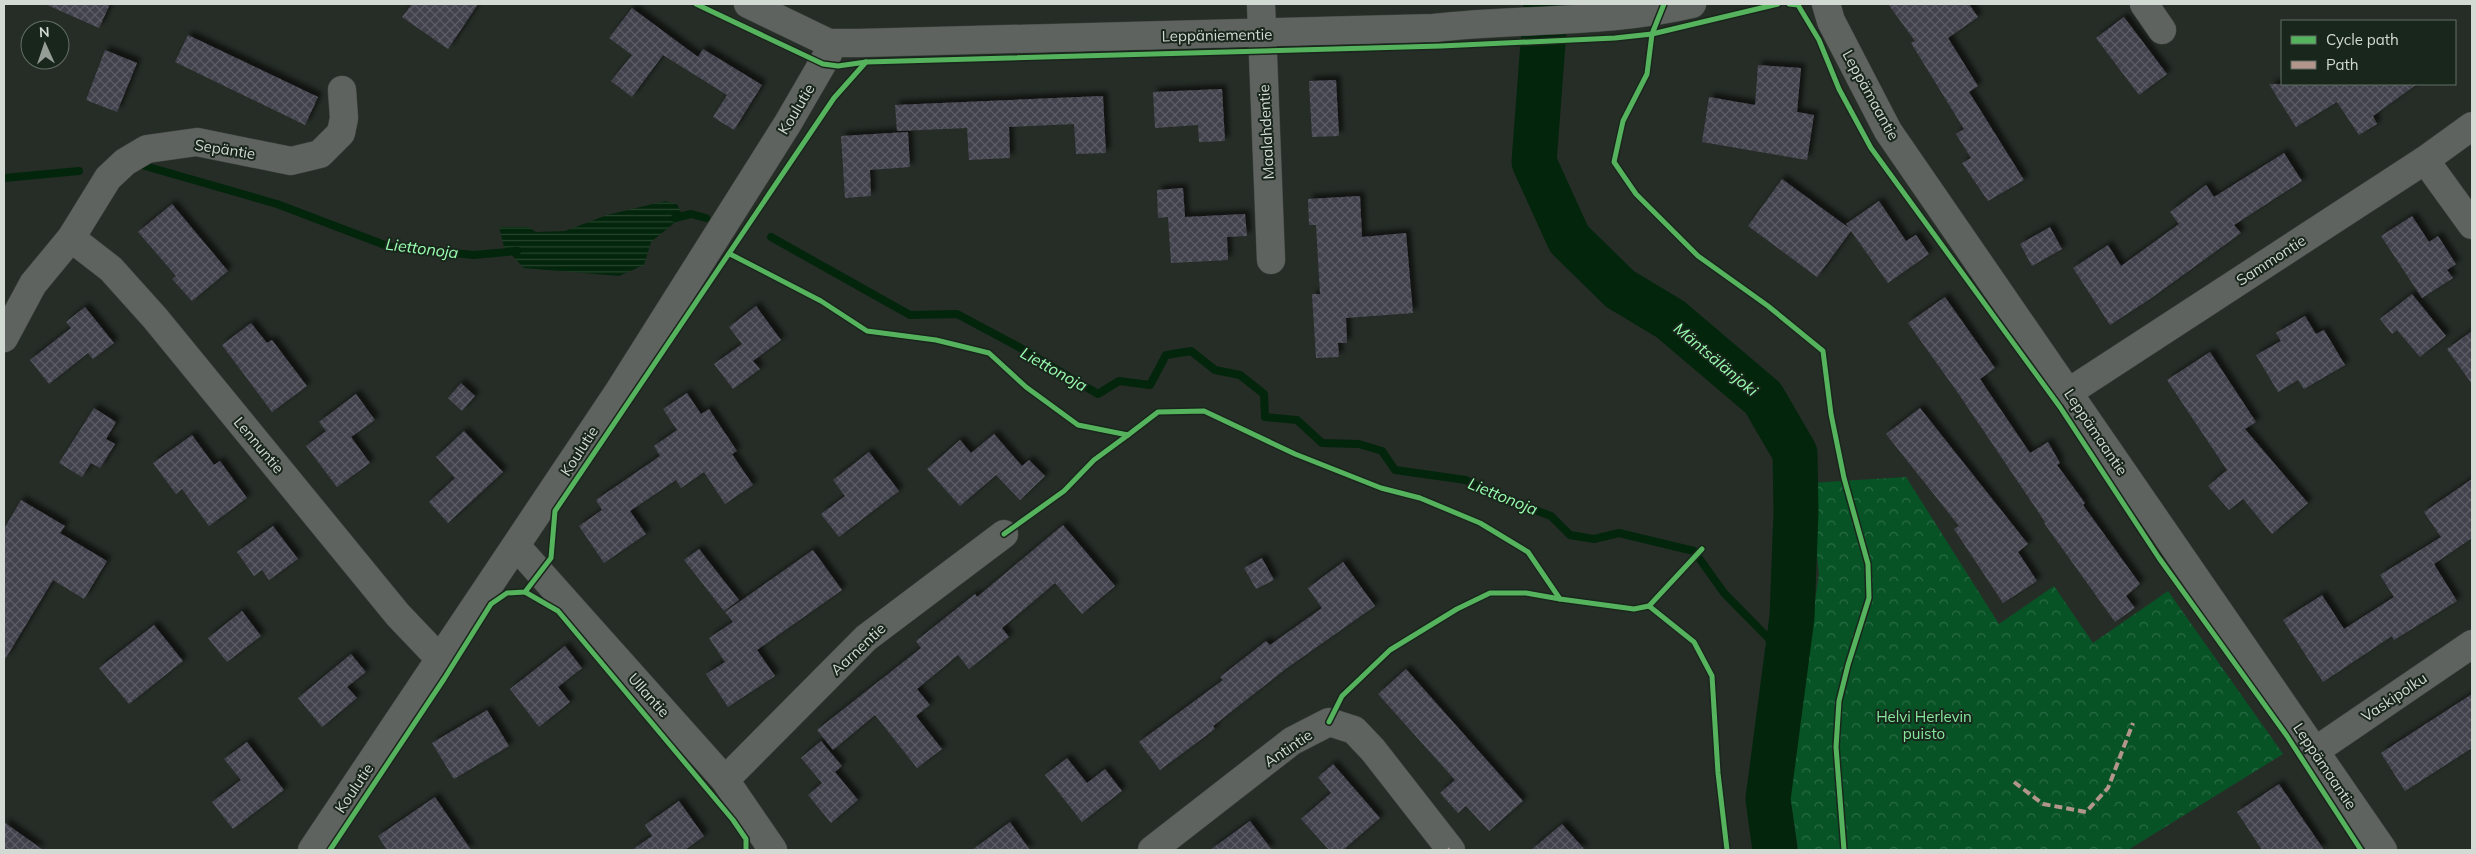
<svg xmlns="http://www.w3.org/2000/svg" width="2476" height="854" viewBox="0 0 2476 854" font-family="Mulish,sans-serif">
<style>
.forest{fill:url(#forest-crowns)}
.water{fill:url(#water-rules)}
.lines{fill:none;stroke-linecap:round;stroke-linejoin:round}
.stream{stroke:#03250c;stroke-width:8}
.river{stroke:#03250c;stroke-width:45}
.building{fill:url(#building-cross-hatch);filter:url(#shadow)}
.minor-casing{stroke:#424843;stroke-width:29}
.minor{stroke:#5f635f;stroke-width:28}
.quiet{stroke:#b2968c;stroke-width:4;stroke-dasharray:8 4;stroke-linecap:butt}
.cycleway-casing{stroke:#19261c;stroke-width:8}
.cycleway{stroke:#56b35d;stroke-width:5}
.labels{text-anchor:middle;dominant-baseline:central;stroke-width:4;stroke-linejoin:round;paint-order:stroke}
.street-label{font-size:15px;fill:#d2dad3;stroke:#19261c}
.park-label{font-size:15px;fill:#87e99e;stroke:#19261c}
.water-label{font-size:16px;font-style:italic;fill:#9afdb0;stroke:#19261c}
</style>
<defs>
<pattern id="forest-crowns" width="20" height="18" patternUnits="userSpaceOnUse" patternTransform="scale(1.25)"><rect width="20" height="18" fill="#075326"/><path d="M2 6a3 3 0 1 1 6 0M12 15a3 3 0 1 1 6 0" fill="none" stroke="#2a6b45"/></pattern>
<pattern id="water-rules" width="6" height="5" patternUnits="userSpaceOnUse" patternTransform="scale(1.25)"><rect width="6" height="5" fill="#03250c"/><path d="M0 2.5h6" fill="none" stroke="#27442e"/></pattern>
<pattern id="building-cross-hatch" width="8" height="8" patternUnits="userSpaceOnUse" patternTransform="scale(1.25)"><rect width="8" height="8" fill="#42424d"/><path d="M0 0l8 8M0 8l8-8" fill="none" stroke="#5c5d66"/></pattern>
<filter id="shadow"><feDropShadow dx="4.5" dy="-4.5" stdDeviation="2.5" flood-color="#0009"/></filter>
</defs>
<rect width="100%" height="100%" fill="#262d27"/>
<polygon class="forest" points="1906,477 1999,624 2054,586 2093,643 2168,591 2283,754 2128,850 1798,850 1788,783 1819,574 1809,483"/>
<polygon class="water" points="665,201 677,204 683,216 651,242 644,265 619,276 524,268 504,247 499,227 529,227 536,232 565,231 607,215"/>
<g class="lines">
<g class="stream">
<polyline points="145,166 277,204 390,247 474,255 517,251"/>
<polyline points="4,178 79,171"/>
<polyline points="675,218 691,214 706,218"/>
<polyline points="771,237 910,315 957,314 1017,346 1098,394 1119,381 1150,385 1166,355 1191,351 1215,370 1240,375 1264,394 1265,417 1297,420 1322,443 1359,444 1382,451 1395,470 1466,480 1489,493 1551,516 1570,535 1594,539 1619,533 1694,551 1724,593 1787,657"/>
</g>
<polyline class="river" points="1546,4 1534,162 1569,239 1620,289 1670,319 1763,398 1795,453 1796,512 1792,617 1768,799 1775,850"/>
</g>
<g class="building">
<polygon points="45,4 110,4 99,28"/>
<polygon points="412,4 478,4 448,49 402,17"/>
<polygon points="1888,4 1969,4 1978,17 1948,38 1978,86 1969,92 2024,180 1988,201 1962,163 1971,158 1956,134 1964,129 1911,43 1915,41"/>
<polygon points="632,8 698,57 703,49 762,85 734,130 713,117 727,95 663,55 632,97 611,81 632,55 609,38"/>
<polygon points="2124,17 2167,74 2139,95 2096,38"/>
<polygon points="188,35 318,97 305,125 175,62"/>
<polygon points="105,50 137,63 117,112 86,100"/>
<polygon points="1758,65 1801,68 1797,112 1814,115 1807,160 1702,142 1709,97 1755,105"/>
<polygon points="1336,80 1339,136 1312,137 1309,81"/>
<polygon points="2269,84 2417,84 2373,116 2377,124 2359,135 2337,102 2296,127"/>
<polygon points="1222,89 1225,141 1199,142 1198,125 1155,128 1153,92"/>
<polygon points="1103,96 1106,153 1076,154 1074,124 1009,127 1010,158 969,160 967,128 897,131 895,105"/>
<polygon points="908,132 910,167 870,170 871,196 845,198 841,136"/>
<polygon points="2284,153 2302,181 2234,225 2241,233 2150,299 2110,325 2073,268 2108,245 2121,266 2179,224 2170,212 2206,185 2214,197"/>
<polygon points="1782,179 1849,228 1846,224 1879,201 1906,241 1916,235 1929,254 1888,283 1851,231 1817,277 1748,226"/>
<polygon points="1183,188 1185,217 1245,214 1247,236 1227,237 1228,260 1171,263 1168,217 1158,218 1157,190"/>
<polygon points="1360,196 1362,237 1406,233 1413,313 1346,318 1347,343 1338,343 1339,357 1316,358 1312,294 1320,294 1316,225 1309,225 1308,199"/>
<polygon points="172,204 228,271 192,301 172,279 176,276 138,232"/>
<polygon points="2412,216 2429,242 2438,236 2456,264 2447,270 2453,278 2422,298 2381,236"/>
<polygon points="2050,227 2062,249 2032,266 2020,244"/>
<polygon points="2412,294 2446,336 2420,357 2397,330 2392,334 2380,319"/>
<polygon points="1945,297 1995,368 1980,379 2030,453 2048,442 2060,463 2057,465 2085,503 2083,505 2140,584 2126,596 2135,608 2115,622 2044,523 2045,522 2035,507 1958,393 1908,323"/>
<polygon points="756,306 781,340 753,361 760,369 733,389 714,364 742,344 729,327"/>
<polygon points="85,307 114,343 93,359 88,353 49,384 30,360 71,328 66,322"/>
<polygon points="2305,316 2316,334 2324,330 2345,365 2304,389 2298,380 2278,392 2256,355 2281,341 2276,333"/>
<polygon points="251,323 267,343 272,340 307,386 272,412 222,345"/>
<polygon points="2472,331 2472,384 2447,349"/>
<polygon points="2210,352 2256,422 2245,429 2308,503 2272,534 2243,499 2229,510 2208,486 2227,470 2167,380"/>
<polygon points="461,383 475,396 462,411 448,398"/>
<polygon points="687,393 701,414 709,409 737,451 732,454 753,485 725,504 704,472 681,488 676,480 630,511 646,534 604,563 579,526 602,510 596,500 660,456 654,446 677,430 663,409"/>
<polygon points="356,394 375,420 351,437 370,463 337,487 306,446 326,431 319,422"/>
<polygon points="94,408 116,422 106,439 115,444 100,468 91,463 82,477 59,463"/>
<polygon points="1920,408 2028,544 2018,552 2037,581 2003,603 1954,529 1959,526 1886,434"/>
<polygon points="464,431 503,472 448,523 429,502 455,478 436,457"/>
<polygon points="994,434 1022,466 1029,460 1045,476 1020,500 996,475 960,506 927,469 960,440 971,453"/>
<polygon points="192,435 214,465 220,461 247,498 209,526 182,489 176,494 153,463"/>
<polygon points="869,452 899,491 839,537 821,514 845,496 833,480"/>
<polygon points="2472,479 2472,538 2434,564 2457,601 2394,640 2392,636 2323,682 2283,620 2322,595 2344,629 2394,597 2380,575 2441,537 2424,512"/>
<polygon points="21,500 65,526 60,533 107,561 84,599 53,580 4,661 4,529"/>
<polygon points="1063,525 1115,586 1082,614 1055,583 1002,628 1009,637 969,669 958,655 917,689 930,705 916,716 942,749 917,768 875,715 833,750 817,730 921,648 916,641 975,594 977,597"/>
<polygon points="273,526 298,559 269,580 262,570 254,576 237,552"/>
<polygon points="699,549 739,600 724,611 684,560"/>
<polygon points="813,550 842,590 757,650 775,676 728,707 706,674 725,662 709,638 733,622 725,612"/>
<polygon points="1262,558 1274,580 1256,589 1244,568"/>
<polygon points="1343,562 1375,606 1287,668 1213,726 1215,729 1160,770 1139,742 1223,680 1220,677 1266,641 1270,645 1322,608 1308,588"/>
<polygon points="242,611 261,636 227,662 208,638"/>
<polygon points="154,625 183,661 129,704 99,668"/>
<polygon points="565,646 582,668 558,687 570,702 539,727 510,689"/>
<polygon points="351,654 366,672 347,687 357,698 322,727 298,698"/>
<polygon points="1406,669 1523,801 1489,831 1466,806 1458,813 1440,793 1455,780 1378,694"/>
<polygon points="2472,694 2472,748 2405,791 2381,753"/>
<polygon points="487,710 509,746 454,779 432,743"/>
<polygon points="821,741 842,766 835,772 858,800 831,823 808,795 822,783 801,758"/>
<polygon points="247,742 284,790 233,829 212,802 241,780 224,759"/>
<polygon points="1067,758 1087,783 1105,769 1122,791 1082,822 1045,775"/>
<polygon points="1333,764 1380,818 1343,850 1329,850 1301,819 1331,793 1318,777"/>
<polygon points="2279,784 2324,850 2262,850 2237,812"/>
<polygon points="435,797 471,850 387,850 378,836"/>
<polygon points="679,801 704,836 685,850 632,850 652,836 645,825"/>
<polygon points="1250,821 1272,850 1210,850"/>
<polygon points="4,822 43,850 4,850"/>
<polygon points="1010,822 1030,850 972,850"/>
<polygon points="1562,824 1585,850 1531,850"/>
</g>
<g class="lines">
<defs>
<g id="minor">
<path d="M748,4L829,43H859L1434,28C1520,18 1608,24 1692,4"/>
<polyline points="1261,4 1271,260"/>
<polyline points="1826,4 1831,21 1888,131 2383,850"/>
<polyline points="2144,4 2162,30"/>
<polyline points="2425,160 2472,225"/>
<polyline points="71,238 111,269 155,318 398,615 440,659"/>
<polyline points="4,338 33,284 71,238 108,178 125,162 147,149 197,142 291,161 320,154 341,133 344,118 342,90"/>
<polyline points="2069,392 2425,160 2472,126"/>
<polyline points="517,547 725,780 773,850"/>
<polyline points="2315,751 2472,644"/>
<polyline points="725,780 866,638 1004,534"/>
<polyline points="312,850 619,391 788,123 828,54 829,43"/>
<polyline points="1152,850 1292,741 1329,722 1354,730 1373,750 1451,850"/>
</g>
</defs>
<use href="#minor" class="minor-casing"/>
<use href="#minor" class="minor"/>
<g class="quiet">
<polyline points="2014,782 2043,804 2086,812 2108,788 2133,723"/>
<polyline points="1449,850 1450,849"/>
</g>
<defs>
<g id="cycleway">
<polyline points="696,4 823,64 838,66 866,62 1441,46 1615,38 1652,34 1778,4"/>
<polyline points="1664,4 1652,34 1647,74 1623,121 1614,162 1636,194 1698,256 1768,306 1823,351 1831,414 1844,478 1868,564 1869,598 1848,665 1839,701 1836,747 1844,850"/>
<polyline points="1789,4 1798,5 1819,40 1839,89 1871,148 2060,407 2159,558 2287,736 2361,850"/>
<polyline points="730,254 821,301 867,331 936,340 989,353 1026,387 1078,425 1128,435 1158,412 1204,411 1295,454 1381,488 1420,498 1480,523 1528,552 1560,599 1634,609 1649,606"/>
<polyline points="1004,534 1064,491 1094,460 1128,435"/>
<polyline points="1702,549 1649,606 1694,642 1712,676 1718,773 1727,850"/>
<polyline points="525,592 558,611 733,820 746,839 746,850"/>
<polyline points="1329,722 1342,696 1390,650 1457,609 1490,593 1526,593 1560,599"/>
<polyline points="330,850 444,679 491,604 507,593 525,592 551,558 555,511 834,98 866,62"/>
</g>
</defs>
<use href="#cycleway" class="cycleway-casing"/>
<use href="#cycleway" class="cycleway"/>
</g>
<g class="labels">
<g class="street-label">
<text transform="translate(1217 35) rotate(-1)">Leppäniementie</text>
<text transform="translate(1871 95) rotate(61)">Leppämaantie</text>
<text transform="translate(796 109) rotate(-59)">Koulutie</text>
<text transform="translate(1266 132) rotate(-93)">Maalahdentie</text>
<text transform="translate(225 149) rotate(9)">Sepäntie</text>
<text transform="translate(2271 260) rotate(-33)">Sammontie</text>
<text transform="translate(2096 432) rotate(56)">Leppämaantie</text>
<text transform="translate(259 445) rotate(50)">Lennuntie</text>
<text transform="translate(579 451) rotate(-57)">Koulutie</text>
<text transform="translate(858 649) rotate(-43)">Aarnentie</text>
<text transform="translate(649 695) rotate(48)">Ullantie</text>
<text transform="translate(2394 697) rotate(-34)">Vaskipolku</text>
<text transform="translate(1288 748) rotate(-34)">Antintie</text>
<text transform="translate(2325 766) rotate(56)">Leppämaantie</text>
<text transform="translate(354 788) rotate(-56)">Koulutie</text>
</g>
<g class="park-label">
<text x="1924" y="716">Helvi Herlevin<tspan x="1924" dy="17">puisto</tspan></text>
</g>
<g class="water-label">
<text transform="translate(422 248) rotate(7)">Liettonoja</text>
<text transform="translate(1716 359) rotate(40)">Mäntsälänjoki</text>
<text transform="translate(1054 369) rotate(29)">Liettonoja</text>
<text transform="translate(1503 496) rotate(22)">Liettonoja</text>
</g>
</g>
<rect width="2476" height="854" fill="none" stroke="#d2dad3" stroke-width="10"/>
<rect x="2281" y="20" width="175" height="65" fill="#19261c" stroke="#636e65"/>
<rect x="2291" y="36" width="25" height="8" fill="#56b35d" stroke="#636e65"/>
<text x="2326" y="45" font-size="15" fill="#d2dad3">Cycle path</text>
<rect x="2291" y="61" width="25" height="8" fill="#b2968c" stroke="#636e65"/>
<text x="2326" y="70" font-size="15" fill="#d2dad3">Path</text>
<g transform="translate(45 45) rotate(357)"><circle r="24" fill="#19261c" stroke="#636e65"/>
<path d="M0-4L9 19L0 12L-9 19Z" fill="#969d97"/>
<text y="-8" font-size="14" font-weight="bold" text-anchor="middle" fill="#d2dad3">N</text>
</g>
</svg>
